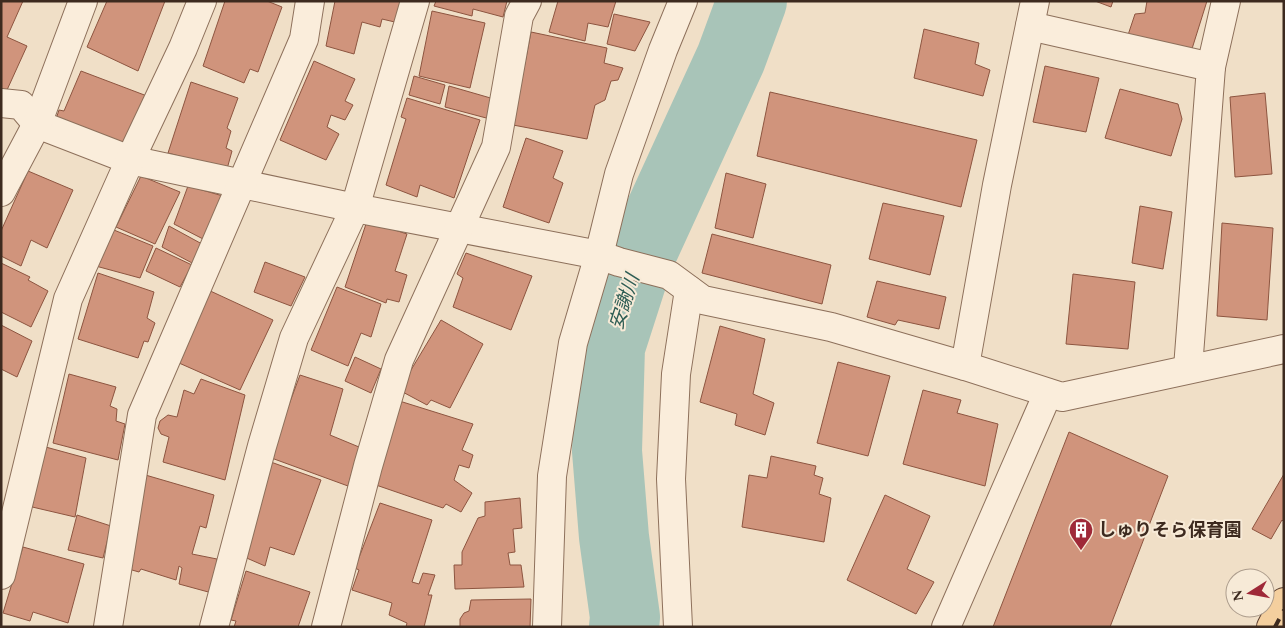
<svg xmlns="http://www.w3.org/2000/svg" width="1285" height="628" viewBox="0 0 1285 628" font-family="Spectral,'Noto Sans JP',serif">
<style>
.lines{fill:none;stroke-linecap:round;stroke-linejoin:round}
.river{stroke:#a8c4b8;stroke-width:70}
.building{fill:#d0947c;stroke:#8d5540}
.minor-casing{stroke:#8d705b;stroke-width:30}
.major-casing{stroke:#5b3e2f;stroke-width:30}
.minor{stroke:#faeddb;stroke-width:28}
.major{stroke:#f4cf9e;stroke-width:28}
.rail{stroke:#3d2a1f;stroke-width:4;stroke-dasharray:9 9;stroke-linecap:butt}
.labels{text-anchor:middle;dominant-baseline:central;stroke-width:4;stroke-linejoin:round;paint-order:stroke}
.poi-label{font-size:18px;font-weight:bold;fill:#3d2a1f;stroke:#f7ead7;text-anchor:start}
.water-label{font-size:19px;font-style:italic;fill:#2e5d54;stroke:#f7ead7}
</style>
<rect width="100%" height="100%" fill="#f0dfc7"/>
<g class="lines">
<polyline class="river" points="624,627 625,617 614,537 607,451 610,347 637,263 731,58 752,1"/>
</g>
<g class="building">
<polygon points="1,1 23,1 7,37 27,46 7,90 1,89"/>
<polygon points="107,1 165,1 138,71 87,47"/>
<polygon points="225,1 267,1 282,7 258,72 250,69 244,83 203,66"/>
<polygon points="335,1 404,1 399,23 382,19 380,27 362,22 354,54 326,46"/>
<polygon points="436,1 507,1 503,17 473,9 472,16 434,6"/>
<polygon points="558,1 616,1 608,27 588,23 585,41 549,32"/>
<polygon points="1095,1 1113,1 1111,7"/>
<polygon points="1147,1 1207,1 1191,52 1128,35 1135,14 1145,13"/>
<polygon points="432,11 485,23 470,88 419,76"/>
<polygon points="614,14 650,22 635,51 607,44"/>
<polygon points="924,29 979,43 975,64 990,70 983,96 914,78"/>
<polygon points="531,32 607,48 604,63 623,68 618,80 611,81 605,100 595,105 587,139 513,125"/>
<polygon points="314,61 355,79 345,101 353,105 345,120 331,115 327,127 339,134 326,160 280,140"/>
<polygon points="1045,66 1099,78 1086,132 1033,122"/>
<polygon points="81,71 147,96 124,144 55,122 59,110 64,111"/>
<polygon points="414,76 445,85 440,104 409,95"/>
<polygon points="191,82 238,98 227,128 231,131 226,148 232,151 227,169 168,153"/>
<polygon points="449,86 494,99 490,119 445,107"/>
<polygon points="1120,89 1178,104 1182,119 1171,156 1105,138"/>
<polygon points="770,92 977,140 961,207 757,156"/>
<polygon points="1265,93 1272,174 1235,177 1230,97"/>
<polygon points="407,98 480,120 454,198 420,185 417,197 386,185 406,119 401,117"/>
<polygon points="526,138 563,151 553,178 563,183 549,223 503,207"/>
<polygon points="28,171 73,190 47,248 31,240 21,266 1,256 1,231"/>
<polygon points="726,173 766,184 753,238 715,228"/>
<polygon points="141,176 180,192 155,244 116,227"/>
<polygon points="188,186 223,196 205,240 174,224"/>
<polygon points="883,203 944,216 930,275 869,259"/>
<polygon points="1140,206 1172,212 1163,269 1132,263"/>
<polygon points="367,221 407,234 395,271 407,275 399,302 387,299 386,303 345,287"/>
<polygon points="1222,223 1273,228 1267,320 1217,316"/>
<polygon points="169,226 202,244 194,264 162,247"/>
<polygon points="109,228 153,246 140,278 92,265"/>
<polygon points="712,234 831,265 822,304 702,273"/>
<polygon points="156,248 192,265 180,287 146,271"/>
<polygon points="466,253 532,276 511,330 453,307 463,278 457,274"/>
<polygon points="265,262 305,277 291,306 254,292"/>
<polygon points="1,263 30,277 28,280 48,291 31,327 1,312"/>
<polygon points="98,273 154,292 147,318 155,323 148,342 144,341 138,358 78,339"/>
<polygon points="1073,274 1135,282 1128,349 1066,344"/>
<polygon points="877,281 946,297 939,329 898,320 895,325 867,317"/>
<polygon points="337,287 381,304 371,337 361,333 348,366 311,350"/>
<polygon points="206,289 273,320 240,390 179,363"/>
<polygon points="441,320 483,344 450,408 431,400 427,405 399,390"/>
<polygon points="1,325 32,341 17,377 1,369"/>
<polygon points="720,326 765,339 753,394 774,403 765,435 735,425 737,414 700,402"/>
<polygon points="355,357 381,369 371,393 345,381"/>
<polygon points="838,362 890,376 868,456 817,443"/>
<polygon points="69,374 116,387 110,406 117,409 116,421 125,424 118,460 53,443"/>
<polygon points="300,375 343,389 330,435 359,447 348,486 266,456 278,434"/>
<polygon points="201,379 245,395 225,480 163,462 169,437 161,434 158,428 160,421 168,415 177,417 184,390 194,394"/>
<polygon points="923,390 961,400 957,413 998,424 985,486 903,464"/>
<polygon points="393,399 473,424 462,450 473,455 469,468 459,465 454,480 472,493 461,512 446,504 443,508 376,485"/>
<polygon points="1069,432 1168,476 1110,627 993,627"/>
<polygon points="42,446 86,458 75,517 28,506"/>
<polygon points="771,456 816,466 814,475 823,478 819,494 831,498 824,542 742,527 749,475 767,478"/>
<polygon points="268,461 321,480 294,555 270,547 265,566 242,556"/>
<polygon points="142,474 214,495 206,528 200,526 192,554 217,559 212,593 179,584 182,568 179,566 176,580 141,569 139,572 125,568"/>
<polygon points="1284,474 1284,522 1282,520 1271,539 1252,529"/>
<polygon points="885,495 930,516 907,569 934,582 916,614 847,580"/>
<polygon points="520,498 522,528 513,529 515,552 508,553 510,565 521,565 524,587 455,589 454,565 462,565 462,552 478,518 485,516 485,502"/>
<polygon points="380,503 432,520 412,582 419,584 423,573 435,575 428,595 432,595 424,627 406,627 407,623 389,615 392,603 352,590 359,570 355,568"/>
<polygon points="77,515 111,526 103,558 68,550"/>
<polygon points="23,547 84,564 68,623 33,612 30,621 3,613"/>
<polygon points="246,571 310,592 298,627 234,627 236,621 231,620"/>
<polygon points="531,599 530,627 460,627 460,619 464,613 469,611 471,600"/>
</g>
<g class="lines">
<defs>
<g id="minor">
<polyline points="1030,26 1211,67 1188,368"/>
<polyline points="1211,67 1226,1"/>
<polyline points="1,103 21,105 37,124 130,160 355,208 599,255 619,262 669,275 703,300 831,327 965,366 1062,397 1284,349"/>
<polyline points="1,192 37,124 83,1"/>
<polyline points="965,366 997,185 1035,1"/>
<polyline points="1,575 68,299 130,160 183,48 202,1"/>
<polyline points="108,627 142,415 304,39 310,1"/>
<polyline points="214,627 262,446 294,338 355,208 415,1"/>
<polyline points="326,627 368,466 399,360 496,147 519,16 527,1"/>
<polyline points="547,627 552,476 573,343 599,255 619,174 663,50 683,1"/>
<polyline points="678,627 671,479 676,374 689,290"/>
<polyline points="946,627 1048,393"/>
</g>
<polyline id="major" points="1271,627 1284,602"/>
</defs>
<use href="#minor" class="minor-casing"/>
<use href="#major" class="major-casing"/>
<use href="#minor" class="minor"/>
<use href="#major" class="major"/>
<polyline class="rail" points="1275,627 1284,610"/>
</g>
<defs>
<symbol id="building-pin" viewBox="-11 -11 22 30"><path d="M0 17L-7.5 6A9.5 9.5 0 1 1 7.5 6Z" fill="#9f2938" stroke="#f7ead7"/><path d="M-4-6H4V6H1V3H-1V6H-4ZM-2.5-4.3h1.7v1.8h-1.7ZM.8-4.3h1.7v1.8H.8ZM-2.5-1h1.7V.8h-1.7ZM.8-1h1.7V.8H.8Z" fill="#fff"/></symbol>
</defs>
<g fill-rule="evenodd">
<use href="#building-pin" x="1067" y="516" width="28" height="38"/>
</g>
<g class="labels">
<g class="poi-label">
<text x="1098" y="530">しゅりそら保育園</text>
</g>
<g class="water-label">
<text transform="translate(625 302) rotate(-72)">安謝川</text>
</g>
</g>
<rect width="1285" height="628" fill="none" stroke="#3d2a1f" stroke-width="5"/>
<g transform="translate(1250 593) rotate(259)"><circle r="24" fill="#f7ead7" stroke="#ad9d8d"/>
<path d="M0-4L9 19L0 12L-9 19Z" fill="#9f2938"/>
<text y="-8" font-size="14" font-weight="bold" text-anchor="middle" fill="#3d2a1f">N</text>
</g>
</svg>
